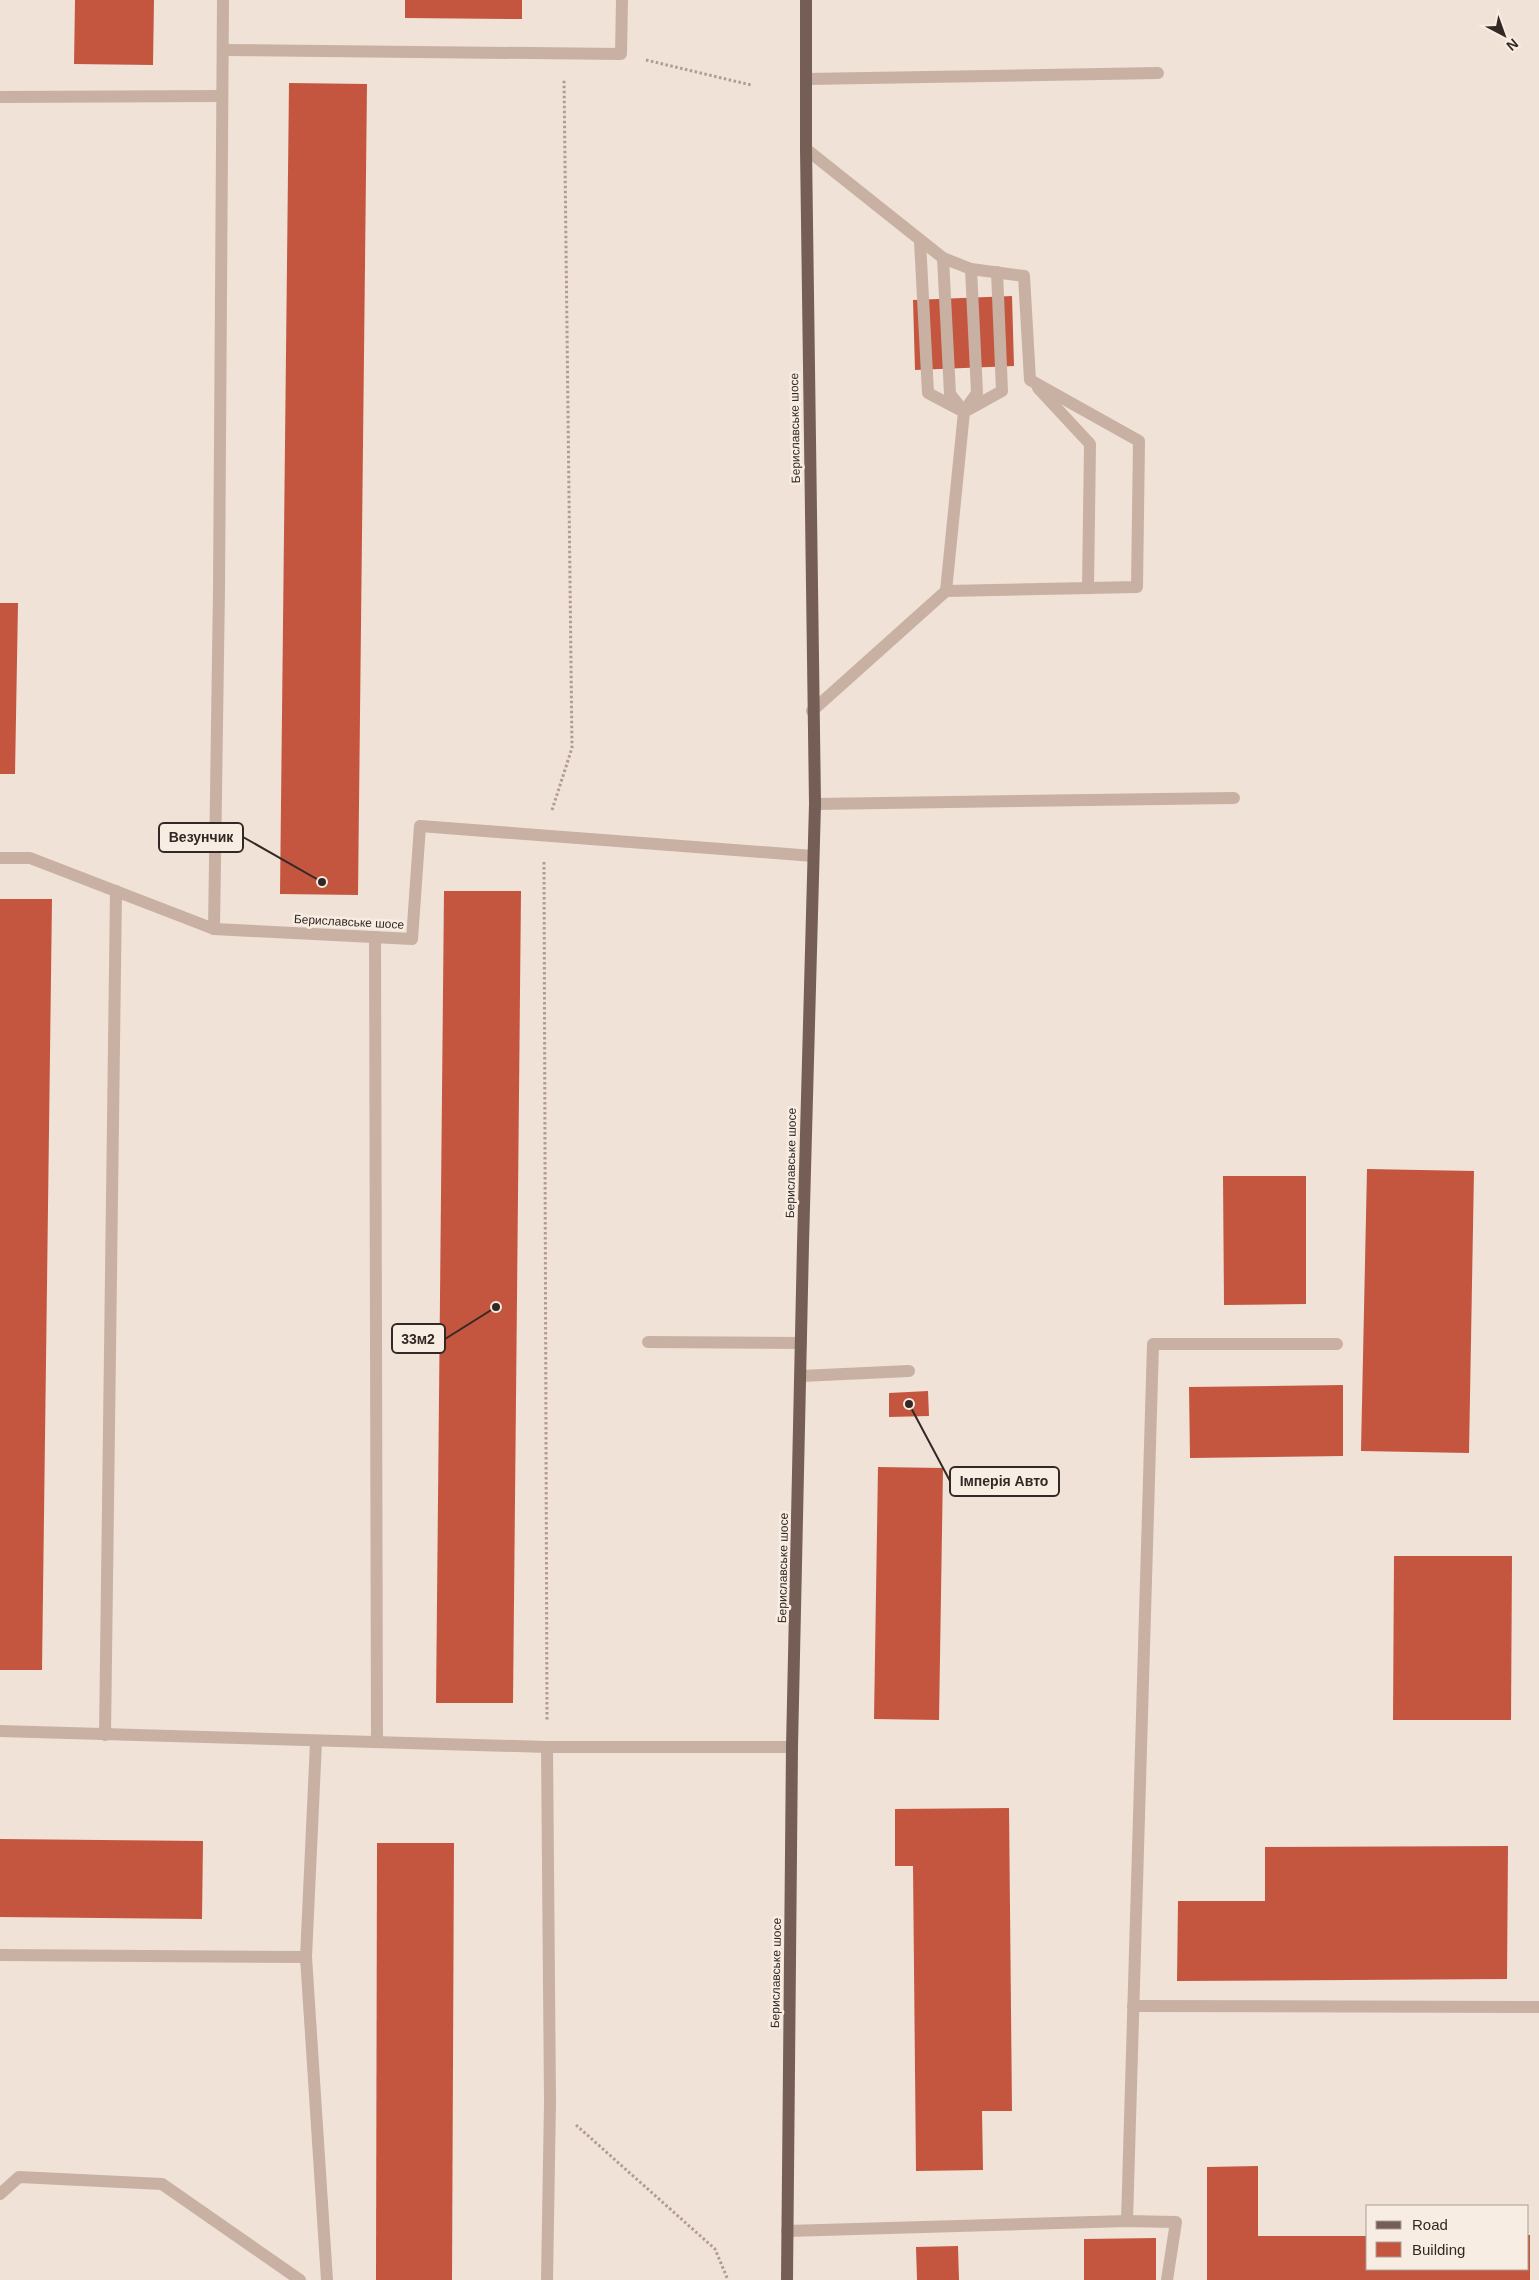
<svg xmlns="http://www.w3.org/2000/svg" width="1539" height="2280" viewBox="0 0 1539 2280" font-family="Helvetica,sans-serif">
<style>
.building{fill:#c45640}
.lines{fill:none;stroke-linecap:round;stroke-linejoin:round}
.path{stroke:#b39b8e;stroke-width:3;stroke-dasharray:2.5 2.5;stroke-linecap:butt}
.service{stroke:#c8b1a3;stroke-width:12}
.minor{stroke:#c8b1a3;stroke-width:12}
.primary{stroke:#755e56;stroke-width:12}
.labels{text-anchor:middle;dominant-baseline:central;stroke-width:5;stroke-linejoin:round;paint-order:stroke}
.street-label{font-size:12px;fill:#332825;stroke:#f8ede2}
.leader{fill:none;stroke:#332825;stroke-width:2}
.callout-dot{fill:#332825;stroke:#f8ede2;stroke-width:2}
.callout{fill:#f8ede2;stroke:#332825;stroke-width:2}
.callout-label{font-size:14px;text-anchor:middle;font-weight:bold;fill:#332825}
</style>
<rect width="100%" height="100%" fill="#f0e2d7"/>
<g class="building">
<polygon points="75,0 154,0 153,65 74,64"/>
<polygon points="405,0 522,0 522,19 405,18"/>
<polygon points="289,83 367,84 358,895 280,894"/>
<polygon points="1012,296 1014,366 915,370 913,300"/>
<polygon points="0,603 18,603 15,774 0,774"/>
<polygon points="444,891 521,891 513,1703 436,1703"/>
<polygon points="0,899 52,899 42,1670 0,1670"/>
<polygon points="1367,1169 1474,1171 1469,1453 1361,1451"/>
<polygon points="1223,1176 1306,1176 1306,1304 1224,1305"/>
<polygon points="1343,1385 1343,1456 1190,1458 1189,1387"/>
<polygon points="928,1391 929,1416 889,1417 889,1393"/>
<polygon points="878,1467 943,1468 939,1720 874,1719"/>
<polygon points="1394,1556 1512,1556 1511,1720 1393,1720"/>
<polygon points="1009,1808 1012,2111 982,2111 983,2170 916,2171 913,1866 895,1866 895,1809"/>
<polygon points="0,1839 203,1841 202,1919 0,1917"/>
<polygon points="377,1843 454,1843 452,2280 376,2280"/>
<polygon points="1508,1846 1507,1979 1177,1981 1178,1901 1265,1901 1265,1847"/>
<polygon points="1258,2166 1258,2236 1368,2236 1368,2269 1528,2269 1528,2235 1530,2235 1530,2280 1207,2280 1207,2167"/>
<polygon points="1156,2238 1156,2280 1084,2280 1084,2239"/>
<polygon points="958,2246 959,2280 917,2280 916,2247"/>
</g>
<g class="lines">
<g class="path">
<polyline points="646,60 751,85"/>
<polyline points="552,810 572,748 564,79"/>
<polyline points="544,862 547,1721"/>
<polyline points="576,2125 715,2249 728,2280"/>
</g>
<g class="service">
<polyline points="223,50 621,54 622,0"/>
<polyline points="806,79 1158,73"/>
<polyline points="806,149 943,258 971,269 1024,276 1030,380 1139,441 1137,587 946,591 812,711"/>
<polyline points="920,241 928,393 964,412"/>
<polyline points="943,258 950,394 961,408"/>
<polyline points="1038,388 1090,444 1088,588"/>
<polyline points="965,410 977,393 971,269"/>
<polyline points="946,591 964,412 1002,391 997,272"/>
<polyline points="815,804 1234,798"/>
<polyline points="648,1342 801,1343"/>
<polyline points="801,1376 909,1371"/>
<polyline points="316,1742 306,1957 327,2280"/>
<polyline points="0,1955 306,1957"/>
<polyline points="1133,2006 1539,2007"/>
<polyline points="0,2194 19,2177 162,2184 300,2280"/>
<polyline points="1127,2221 1153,1344 1337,1344"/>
<polyline points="787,2231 1127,2221 1176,2222 1167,2280"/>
</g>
<g class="minor">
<polyline points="0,97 222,96"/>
<polyline points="0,858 30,858 214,929 412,939 420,826 813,856"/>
<polyline points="214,929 219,589 223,0"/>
<polyline points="375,937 377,1741"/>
<polyline points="0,1731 547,1747 792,1747"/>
<polyline points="105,1735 116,891"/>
<polyline points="547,1747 550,2102 547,2280"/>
</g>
<polyline class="primary" points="787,2280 792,1747 803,1244 815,804 806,149 806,0"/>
</g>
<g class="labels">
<g class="street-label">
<text transform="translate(795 428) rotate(-91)">Бериславське шосе</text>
<text transform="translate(349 922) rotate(3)">Бериславське шосе</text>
<text transform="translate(791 1163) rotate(-89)">Бериславське шосе</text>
<text transform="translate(783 1568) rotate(-89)">Бериславське шосе</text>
<text transform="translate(776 1973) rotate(-89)">Бериславське шосе</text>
</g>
</g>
<path class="leader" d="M322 882L243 837M496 1307L445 1339M909 1404L950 1481"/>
<g class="callout-dot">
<circle cx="322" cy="882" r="5"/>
<circle cx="496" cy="1307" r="5"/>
<circle cx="909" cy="1404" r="5"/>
</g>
<g class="callout">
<rect x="159" y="823" width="84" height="29" rx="5"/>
<rect x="392" y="1324" width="53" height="29" rx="5"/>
<rect x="950" y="1467" width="109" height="29" rx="5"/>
</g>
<g class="callout-label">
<text x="201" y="842">Везунчик</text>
<text x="418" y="1344">33м2</text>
<text x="1004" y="1486">Імперія Авто</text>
</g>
<rect x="1366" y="2205" width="162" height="65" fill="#f8ede2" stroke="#a99e96"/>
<rect x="1376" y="2221" width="25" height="8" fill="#755e56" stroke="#a99e96"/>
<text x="1412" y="2230" font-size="15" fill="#332825">Road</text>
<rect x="1376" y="2242" width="25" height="15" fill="#c45640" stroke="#a99e96"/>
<text x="1412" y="2255" font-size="15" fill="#332825">Building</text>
<g transform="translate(1504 35) rotate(139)" stroke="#f8ede2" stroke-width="4" paint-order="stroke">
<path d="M0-4L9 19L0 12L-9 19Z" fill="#332825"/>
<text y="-8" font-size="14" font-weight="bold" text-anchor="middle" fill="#332825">N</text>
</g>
</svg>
